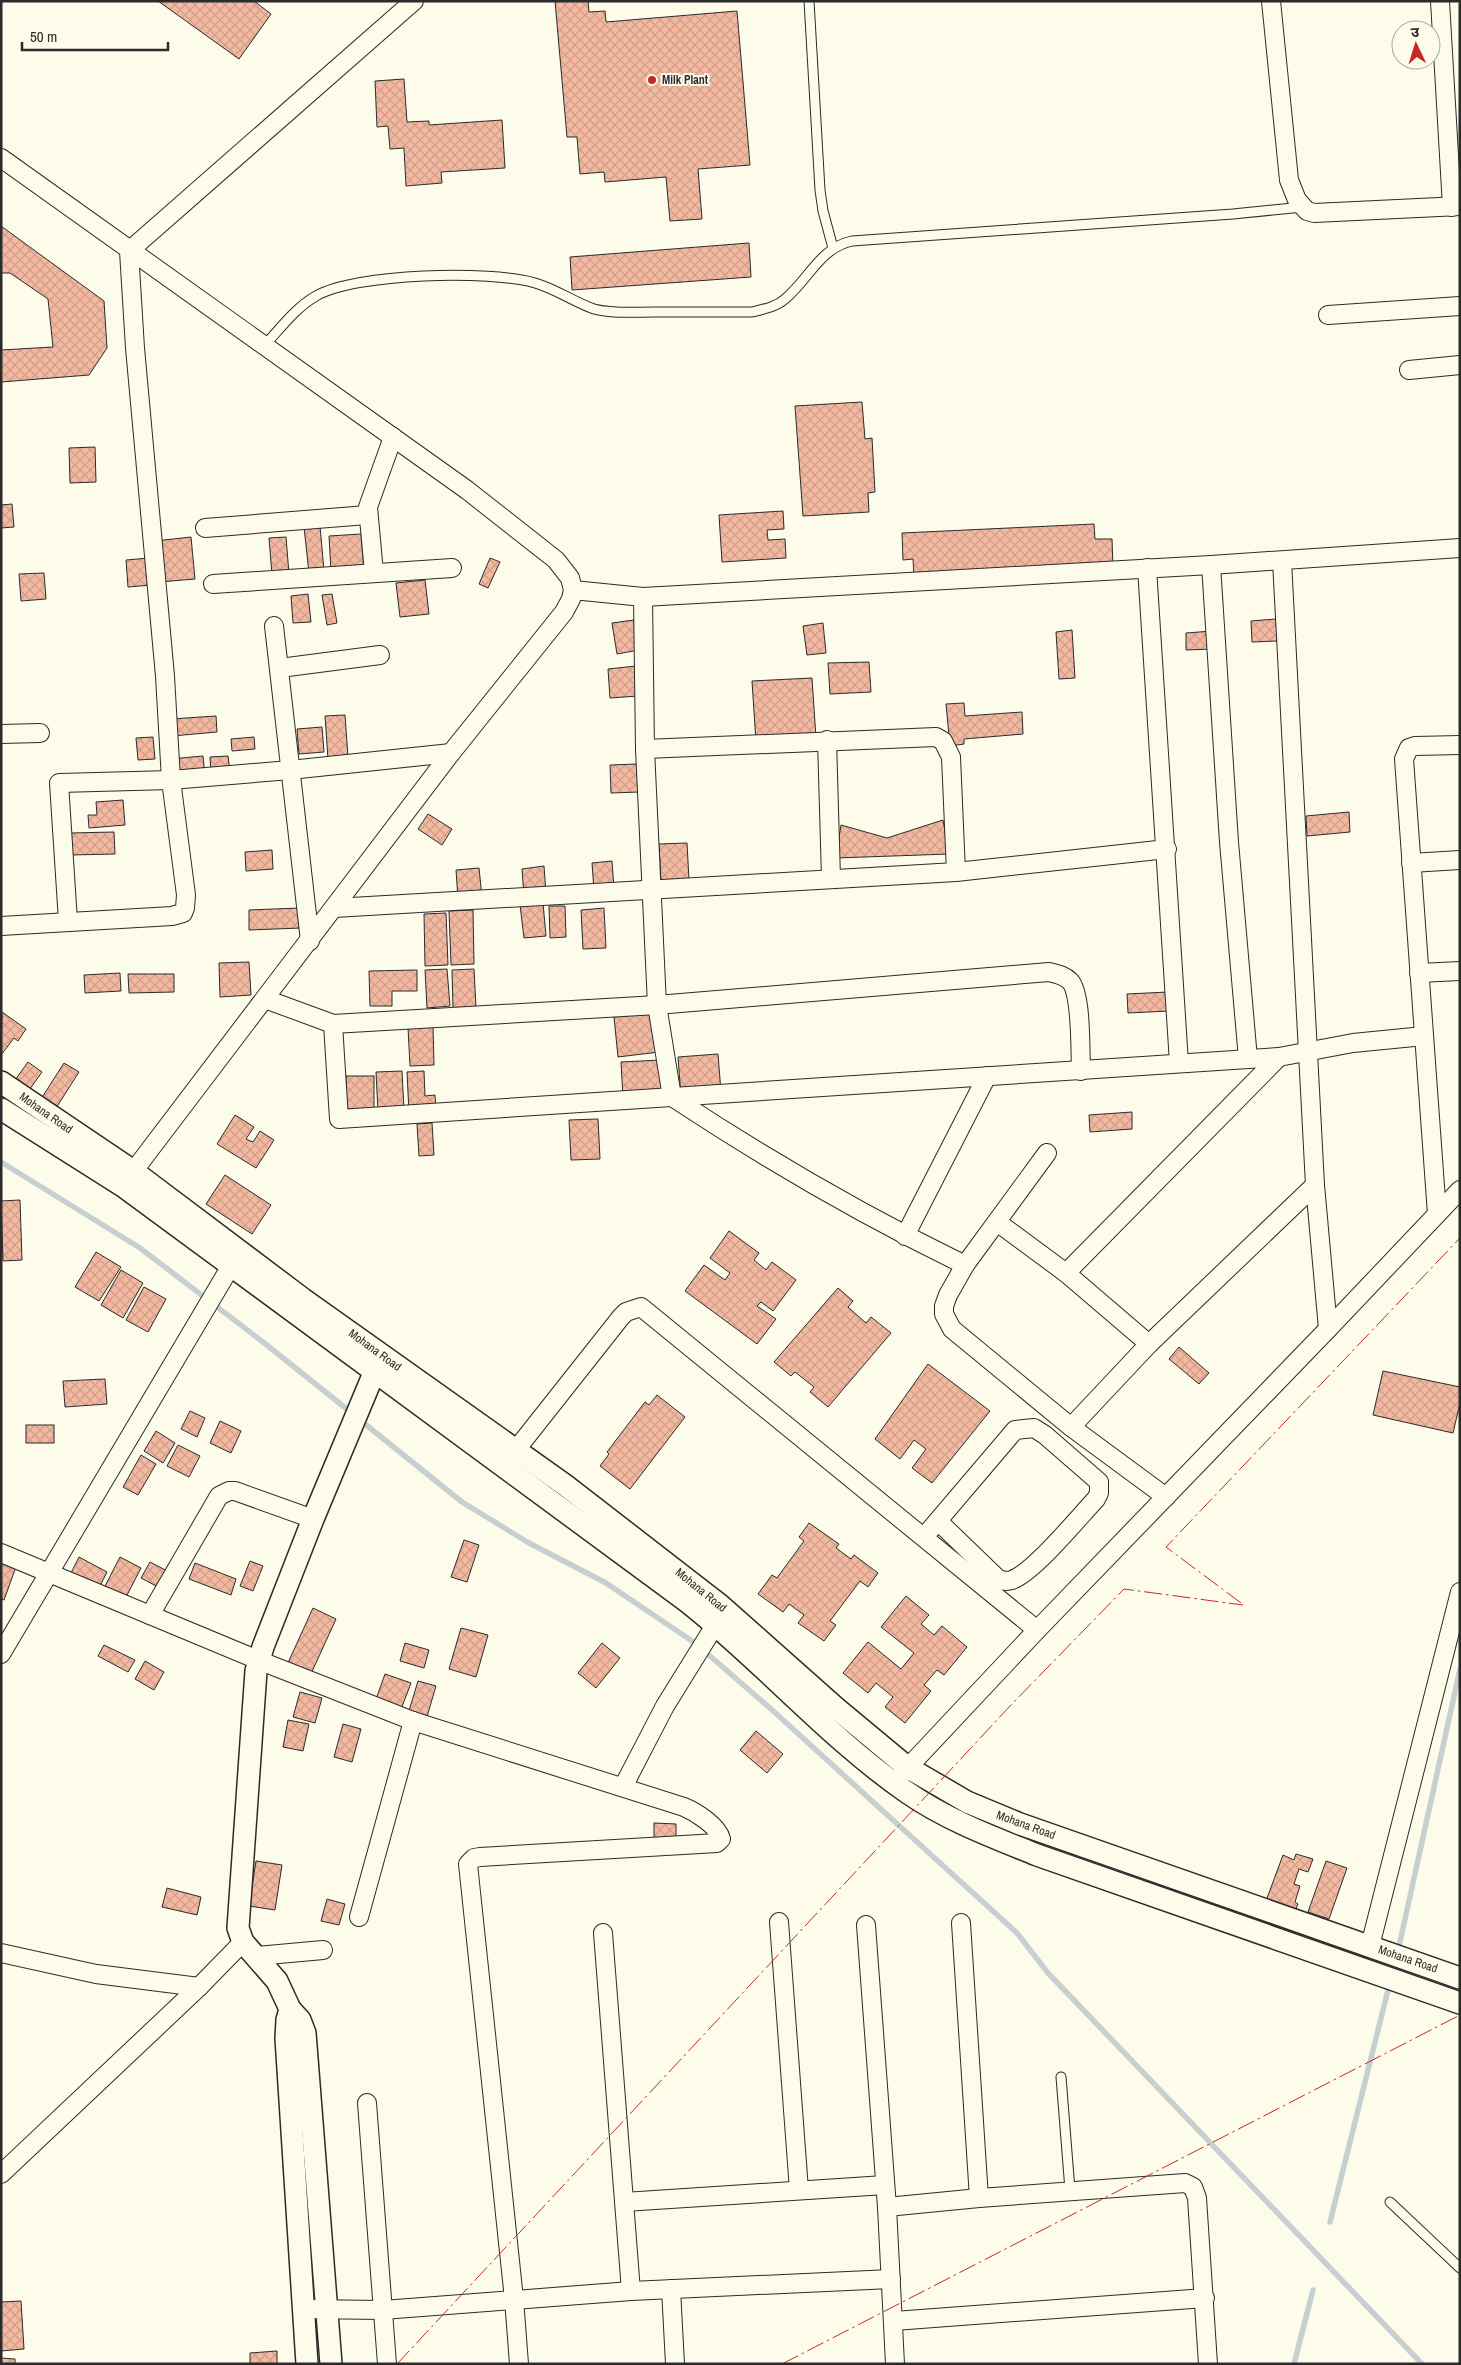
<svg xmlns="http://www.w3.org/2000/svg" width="1461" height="2365" viewBox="0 0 1461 2365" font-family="'Archivo Narrow','Noto Sans Devanagari',sans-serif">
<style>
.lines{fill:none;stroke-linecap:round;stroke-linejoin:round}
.stream{stroke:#c7d0d0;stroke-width:5.5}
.building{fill:url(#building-cross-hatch);stroke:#2b2b2b}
.service-casing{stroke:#2b2b2b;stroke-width:11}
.minor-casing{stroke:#2b2b2b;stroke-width:20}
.tertiary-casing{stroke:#2b2b2b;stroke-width:24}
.service{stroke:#fdfbea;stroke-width:9}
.minor{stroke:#fdfbea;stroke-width:18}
.tertiary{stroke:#fdfbea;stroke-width:21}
.power{stroke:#c62828;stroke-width:1;stroke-dasharray:18 4 2.5 4;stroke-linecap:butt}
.poi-dot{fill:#c62828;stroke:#fdfbea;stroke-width:2}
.labels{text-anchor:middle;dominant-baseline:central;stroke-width:4;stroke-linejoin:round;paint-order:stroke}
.poi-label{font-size:12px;font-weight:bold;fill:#2b2b2b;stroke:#fdfbea;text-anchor:start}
.street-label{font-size:12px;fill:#2b2b2b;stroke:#fdfbea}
</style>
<defs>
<pattern id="building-cross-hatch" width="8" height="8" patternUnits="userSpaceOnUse" patternTransform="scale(1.25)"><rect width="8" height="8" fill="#f2b8a0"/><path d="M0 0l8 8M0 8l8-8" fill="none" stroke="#d09e8a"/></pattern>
</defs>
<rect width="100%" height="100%" fill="#fdfbea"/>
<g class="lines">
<g class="stream">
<polyline points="1,1162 140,1248 263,1342 353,1414"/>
<polyline points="360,1420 462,1502 529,1543 606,1583 695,1643 771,1709 1017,1933 1048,1973 1422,2364"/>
<polyline points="1398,1951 1460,1669"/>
<polyline points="1330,2222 1388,1990"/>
<polyline points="1294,2364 1313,2290"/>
</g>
</g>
<g class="building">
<polygon points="158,1 254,1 271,14 239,59"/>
<polygon points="555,1 588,1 589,12 605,11 606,22 737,11 750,165 698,169 702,219 670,221 666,177 605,182 604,172 580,174 577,137 567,137"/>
<polygon points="404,79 407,122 429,121 429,125 502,120 505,168 441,172 442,183 406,186 404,148 390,149 388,126 377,127 375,81"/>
<polygon points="1,226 104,301 107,348 89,375 1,382 1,350 53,347 48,299 10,273 1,273"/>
<polygon points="749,243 751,277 572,290 570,257"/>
<polygon points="862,402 865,439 872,438 875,492 868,493 869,512 803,516 795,406"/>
<polygon points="95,447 96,482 70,483 69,448"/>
<polygon points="12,504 14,527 1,528 1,505"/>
<polygon points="783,511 784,529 767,530 768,540 785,539 786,558 722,562 719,515"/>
<polygon points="1094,524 1095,539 1112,539 1113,568 914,577 913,559 903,560 902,533"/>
<polygon points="320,526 324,571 309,573 304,527"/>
<polygon points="361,534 364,569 331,571 329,536"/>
<polygon points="191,537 195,579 159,582 155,541"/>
<polygon points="286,537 289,574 272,575 269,538"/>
<polygon points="149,558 151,585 128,587 126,560"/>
<polygon points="490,558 500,562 488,588 479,584"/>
<polygon points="44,573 46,599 21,601 19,574"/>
<polygon points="425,580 429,614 400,617 396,583"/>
<polygon points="308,594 311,622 293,623 291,596"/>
<polygon points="332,594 337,623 327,625 322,595"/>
<polygon points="1276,619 1277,641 1252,642 1251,621"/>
<polygon points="634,620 639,650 617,654 612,623"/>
<polygon points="823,623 826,653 807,655 803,626"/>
<polygon points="1072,630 1075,678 1059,679 1056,632"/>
<polygon points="1212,631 1213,649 1186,650 1186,633"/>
<polygon points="869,662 871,692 830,694 828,663"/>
<polygon points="636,666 638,696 610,698 608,669"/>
<polygon points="812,678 816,738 756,742 752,681"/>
<polygon points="964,703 965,716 1022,712 1023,734 964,739 964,744 950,746 946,704"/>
<polygon points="345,715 348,757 328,759 325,716"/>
<polygon points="216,716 217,732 172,736 171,719"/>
<polygon points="322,727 324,752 299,754 297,729"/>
<polygon points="153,737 155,759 138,760 136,738"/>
<polygon points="254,737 255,749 232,751 231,739"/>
<polygon points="203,756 205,776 172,779 170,759"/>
<polygon points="228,756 230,772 211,773 210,757"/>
<polygon points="638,764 639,792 611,793 610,765"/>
<polygon points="123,800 125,825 89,828 88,815 97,815 96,802"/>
<polygon points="1349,812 1350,832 1307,836 1306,816"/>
<polygon points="428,814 452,829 442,845 418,829"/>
<polygon points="943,820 949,854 836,858 841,825 887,838"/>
<polygon points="114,832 115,854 71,855 70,833"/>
<polygon points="687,843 689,880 661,881 659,844"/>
<polygon points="272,850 273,869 246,871 245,852"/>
<polygon points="612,861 614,889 594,890 592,863"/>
<polygon points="544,866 546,894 524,896 522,869"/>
<polygon points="479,868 482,897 458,899 456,870"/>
<polygon points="543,903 546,936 524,938 520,905"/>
<polygon points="549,906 565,906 566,937 550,938"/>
<polygon points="300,908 301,928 249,930 249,910"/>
<polygon points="604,908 606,948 583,949 581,910"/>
<polygon points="473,910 474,964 451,965 449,911"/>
<polygon points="446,913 448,965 425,966 424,914"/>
<polygon points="249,962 251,995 220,997 219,963"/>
<polygon points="447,969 450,1006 427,1008 425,970"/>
<polygon points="474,969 476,1008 453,1009 452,970"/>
<polygon points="417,970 417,991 392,991 392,1006 370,1006 369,971"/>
<polygon points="120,973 121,991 85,993 84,975"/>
<polygon points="128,974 174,974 174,992 129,993"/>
<polygon points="1168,992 1169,1011 1128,1013 1127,994"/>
<polygon points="2,1012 26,1029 18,1041 14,1038 1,1055"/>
<polygon points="655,1013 659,1052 618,1057 614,1017"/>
<polygon points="433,1026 434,1065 410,1066 408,1027"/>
<polygon points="718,1054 721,1092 681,1096 678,1057"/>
<polygon points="661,1060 663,1096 623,1098 621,1062"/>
<polygon points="28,1062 42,1072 27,1093 13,1083"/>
<polygon points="64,1063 79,1072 56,1108 41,1099"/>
<polygon points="402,1071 404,1110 378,1112 376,1072"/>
<polygon points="424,1071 425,1096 435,1095 436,1112 409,1113 407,1072"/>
<rect x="346" y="1076" width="28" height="33"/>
<polygon points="1132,1112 1132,1129 1090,1132 1089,1115"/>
<polygon points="235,1115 254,1127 246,1139 253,1142 260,1131 274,1140 256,1168 217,1144"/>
<polygon points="598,1119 600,1159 571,1160 569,1120"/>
<polygon points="432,1123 434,1155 419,1156 417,1124"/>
<polygon points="225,1175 271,1205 252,1234 206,1204"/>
<polygon points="20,1200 22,1260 3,1261 1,1201"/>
<polygon points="729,1231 759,1253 754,1260 766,1270 772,1262 796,1280 773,1311 761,1302 757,1306 776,1319 757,1344 685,1291 704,1265 725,1280 730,1273 710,1258"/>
<polygon points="96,1252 121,1267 99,1301 75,1287"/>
<polygon points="121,1270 143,1283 123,1318 101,1305"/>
<polygon points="144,1287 166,1299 148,1332 126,1320"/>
<polygon points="838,1288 853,1301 848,1307 866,1323 871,1317 891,1333 828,1407 810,1392 814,1387 795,1372 791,1376 774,1362"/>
<polygon points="1179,1347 1209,1373 1199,1384 1169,1359"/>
<polygon points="928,1364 990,1411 932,1483 912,1468 926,1449 914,1440 900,1459 875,1439"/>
<polygon points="1383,1371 1460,1387 1460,1403 1453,1433 1373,1415"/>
<polygon points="105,1379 107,1404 65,1407 63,1381"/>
<polygon points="657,1395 685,1417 630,1489 600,1466 609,1454 607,1452 645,1402 649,1405"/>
<polygon points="190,1411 205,1418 197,1437 181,1429"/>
<polygon points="220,1421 241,1431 231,1453 210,1443"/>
<rect x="26" y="1425" width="28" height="18"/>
<polygon points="156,1431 175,1443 163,1463 144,1451"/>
<polygon points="178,1445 200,1456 189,1477 167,1466"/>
<polygon points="141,1455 156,1464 138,1495 123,1487"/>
<polygon points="809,1523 839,1544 836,1548 851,1559 854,1555 878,1573 868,1587 860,1581 830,1621 836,1625 824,1641 798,1623 804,1615 789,1604 783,1612 758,1594 772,1575 777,1578 804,1541 799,1537"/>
<polygon points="464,1540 479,1545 467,1582 451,1577"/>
<polygon points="79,1557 107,1572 98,1590 70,1575"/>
<polygon points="120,1557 141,1568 124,1601 103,1590"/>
<polygon points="1,1558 17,1564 4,1600 1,1599"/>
<polygon points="250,1561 263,1566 253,1591 240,1586"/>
<polygon points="150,1562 169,1572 160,1588 141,1578"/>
<polygon points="195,1563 236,1579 231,1595 189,1579"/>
<polygon points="906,1596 929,1615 921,1624 934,1635 942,1626 967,1647 944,1675 937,1670 924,1685 931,1691 905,1723 885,1707 893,1697 876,1683 868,1693 843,1673 868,1642 901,1669 914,1653 881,1627"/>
<polygon points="313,1608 336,1619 310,1676 287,1665"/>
<polygon points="461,1628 488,1635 476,1677 449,1669"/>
<polygon points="405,1643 429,1650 424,1668 400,1661"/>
<polygon points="602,1643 620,1658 596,1688 578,1673"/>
<polygon points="104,1645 135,1660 128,1672 98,1656"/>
<polygon points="145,1661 164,1672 154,1690 135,1679"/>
<polygon points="385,1674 411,1683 400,1712 375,1702"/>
<polygon points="418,1681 436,1686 426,1720 408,1714"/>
<polygon points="300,1692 322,1698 315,1723 293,1717"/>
<polygon points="288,1720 309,1724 303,1751 283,1747"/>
<polygon points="343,1724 361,1729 352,1762 334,1757"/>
<polygon points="756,1731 783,1754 767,1773 740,1750"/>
<polygon points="654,1823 676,1824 676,1841 654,1840"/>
<polygon points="1296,1854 1313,1859 1308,1872 1299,1869 1294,1884 1300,1886 1295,1902 1298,1904 1295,1911 1266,1901 1283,1855 1294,1860"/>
<polygon points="256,1861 282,1865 275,1910 249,1906"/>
<polygon points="1326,1861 1347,1868 1329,1919 1308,1912"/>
<polygon points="167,1888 201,1897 197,1915 162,1907"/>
<polygon points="327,1899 345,1904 339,1925 321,1921"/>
<polygon points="21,2301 24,2349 1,2351 1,2302"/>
<polygon points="277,2351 277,2364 250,2364 250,2353"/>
<polygon points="1,2358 15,2359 15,2364 1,2364"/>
</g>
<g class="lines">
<defs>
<g id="service">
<polyline points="809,1 820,190 823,211 833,248"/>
<path d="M264,346C280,329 295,308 316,296C356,273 490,270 535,283C556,289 574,302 594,309C613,314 635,312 654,312C687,312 720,312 752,312C764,309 776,307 785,299C809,279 820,248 852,241L1233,214L1303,207"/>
<polyline points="1061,2077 1070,2190"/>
<polyline points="1390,2202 1460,2268"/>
</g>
<g id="minor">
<polyline points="1271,1 1289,180 1297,200 1307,211 1314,213 1460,206"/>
<polyline points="1440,1 1452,207"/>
<polyline points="1,158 467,490 556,560 570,578 573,590 571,599 564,612 451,753 126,1181"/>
<polyline points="1328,315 1460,306"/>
<polyline points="1409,370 1460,365"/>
<polyline points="205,528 367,515"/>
<polyline points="1282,561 1315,1185 1328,1329"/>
<polyline points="1211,565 1229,842 1248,1059"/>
<polyline points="1147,568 1179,1063"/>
<polyline points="374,573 368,507 393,437"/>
<polyline points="213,584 452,568"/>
<polyline points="573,590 643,597 1211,565 1460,548"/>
<path d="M643,597L645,749L657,1005L672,1097C766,1159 864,1216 965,1265"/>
<polyline points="274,626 310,941"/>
<polyline points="280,668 380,655"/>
<polyline points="1,734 40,733"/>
<polyline points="827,740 831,878"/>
<polyline points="645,749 936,737 943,741 951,757 956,872"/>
<polyline points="1411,863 1460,860"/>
<polyline points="334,908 956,872 1167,849"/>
<polyline points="68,921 59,783 171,780 290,770 451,753"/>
<polyline points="1,926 172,916 183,913 185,908 186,895 171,780 165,676 135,348 129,251 414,1"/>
<polyline points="1419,973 1460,971"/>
<path d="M265,999L333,1024L657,1005L1049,972C1057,974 1064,975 1070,981C1082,994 1080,1051 1081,1071"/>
<polyline points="333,1024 339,1119 1279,1057 1353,1043 1424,1036"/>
<polyline points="1047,1153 965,1265 948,1295 944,1306 944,1314 952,1329 1071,1427 1166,1497"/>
<polyline points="1437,1214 1404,759 1409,748 1415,746 1460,745"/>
<polyline points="997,1222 1066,1273 1149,1344"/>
<polyline points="905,1236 987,1076"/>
<polyline points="1066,1273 1279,1057"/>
<polyline points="1071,1427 1149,1344 1315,1185"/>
<polyline points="508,1460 621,1317 626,1312 641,1307 1037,1630"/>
<path d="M924,1537L1015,1430L1034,1428L1045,1435L1099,1482V1493L1096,1499C1078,1518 1034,1572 1012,1580C1006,1582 1002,1581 997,1578L938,1521"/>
<path d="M1,1553L258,1660L413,1721L684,1807C696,1812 718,1826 721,1839L717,1843L480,1857L474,1858L468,1864L514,2299L519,2364"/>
<polyline points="150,1615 219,1496 229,1491 235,1491 313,1519"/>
<polyline points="1,1654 238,1254"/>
<polyline points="899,1777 1037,1630 1328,1329 1460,1190"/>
<polyline points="623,1787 665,1706 722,1614"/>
<polyline points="359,1917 413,1721"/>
<polyline points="779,1922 799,2190"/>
<polyline points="961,1923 979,2198"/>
<polyline points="866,1925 887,2207 895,2364"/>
<polyline points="603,1933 631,2291"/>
<polyline points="1370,1946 1460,1592"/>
<polyline points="1,1953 96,1974 199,1987"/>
<polyline points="257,1956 323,1950"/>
<polyline points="367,2103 387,2364"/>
<polyline points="1,2174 199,1987 243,1942"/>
<polyline points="624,2202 885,2185"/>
<polyline points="887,2207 979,2198 1185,2183 1193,2187 1197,2198 1208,2364"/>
<polyline points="671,2289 675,2364"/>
<polyline points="303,2309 383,2310 631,2291 891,2279"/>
<polyline points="894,2321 1205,2298"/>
</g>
<g id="tertiary">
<polyline points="1,1082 133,1171 303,1299 565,1485 720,1605 836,1708 907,1767 967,1802 1020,1824 1460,1978"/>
<path d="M1,1109L123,1186L685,1600C762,1660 827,1737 908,1793C947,1820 993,1837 1037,1855L1460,2003"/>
<polyline points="290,2009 287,2020 286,2038 307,2364"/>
<polyline points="331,2364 305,2033 300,2020 290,2009 277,1981 243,1942 238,1928 256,1671 263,1647 313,1519 379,1361"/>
</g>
</defs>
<use href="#service" class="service-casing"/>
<use href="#minor" class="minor-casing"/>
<use href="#tertiary" class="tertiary-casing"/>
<use href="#service" class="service"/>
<use href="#minor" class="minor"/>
<use href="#tertiary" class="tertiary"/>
<g class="power">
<polyline points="1241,1603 1166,1547 1460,1238"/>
<polyline points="397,2364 1010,1706 1124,1589 1243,1605"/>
<polyline points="782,2364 1460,2015"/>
</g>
</g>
<circle class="poi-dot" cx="652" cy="80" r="5"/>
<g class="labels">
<g class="poi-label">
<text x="662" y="80">Milk Plant</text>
</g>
<g class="street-label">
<text transform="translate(46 1113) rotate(35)">Mohana Road</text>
<text transform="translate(375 1350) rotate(36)">Mohana Road</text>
<text transform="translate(701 1590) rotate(39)">Mohana Road</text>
<text transform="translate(1026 1825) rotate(20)">Mohana Road</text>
<text transform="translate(1408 1959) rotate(19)">Mohana Road</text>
</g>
</g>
<rect width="1461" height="2365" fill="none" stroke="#2b2b2b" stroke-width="5"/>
<g transform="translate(1416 45) rotate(356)"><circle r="24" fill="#fdfbea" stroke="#a9a89e"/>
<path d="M0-4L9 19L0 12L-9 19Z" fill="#c62828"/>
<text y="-8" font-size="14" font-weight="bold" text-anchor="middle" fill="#2b2b2b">उ</text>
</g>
<path d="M22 42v8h146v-8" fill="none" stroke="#2b2b2b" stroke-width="2.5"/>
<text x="30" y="42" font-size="15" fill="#2b2b2b" stroke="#fdfbea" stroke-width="4" paint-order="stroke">50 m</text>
</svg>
